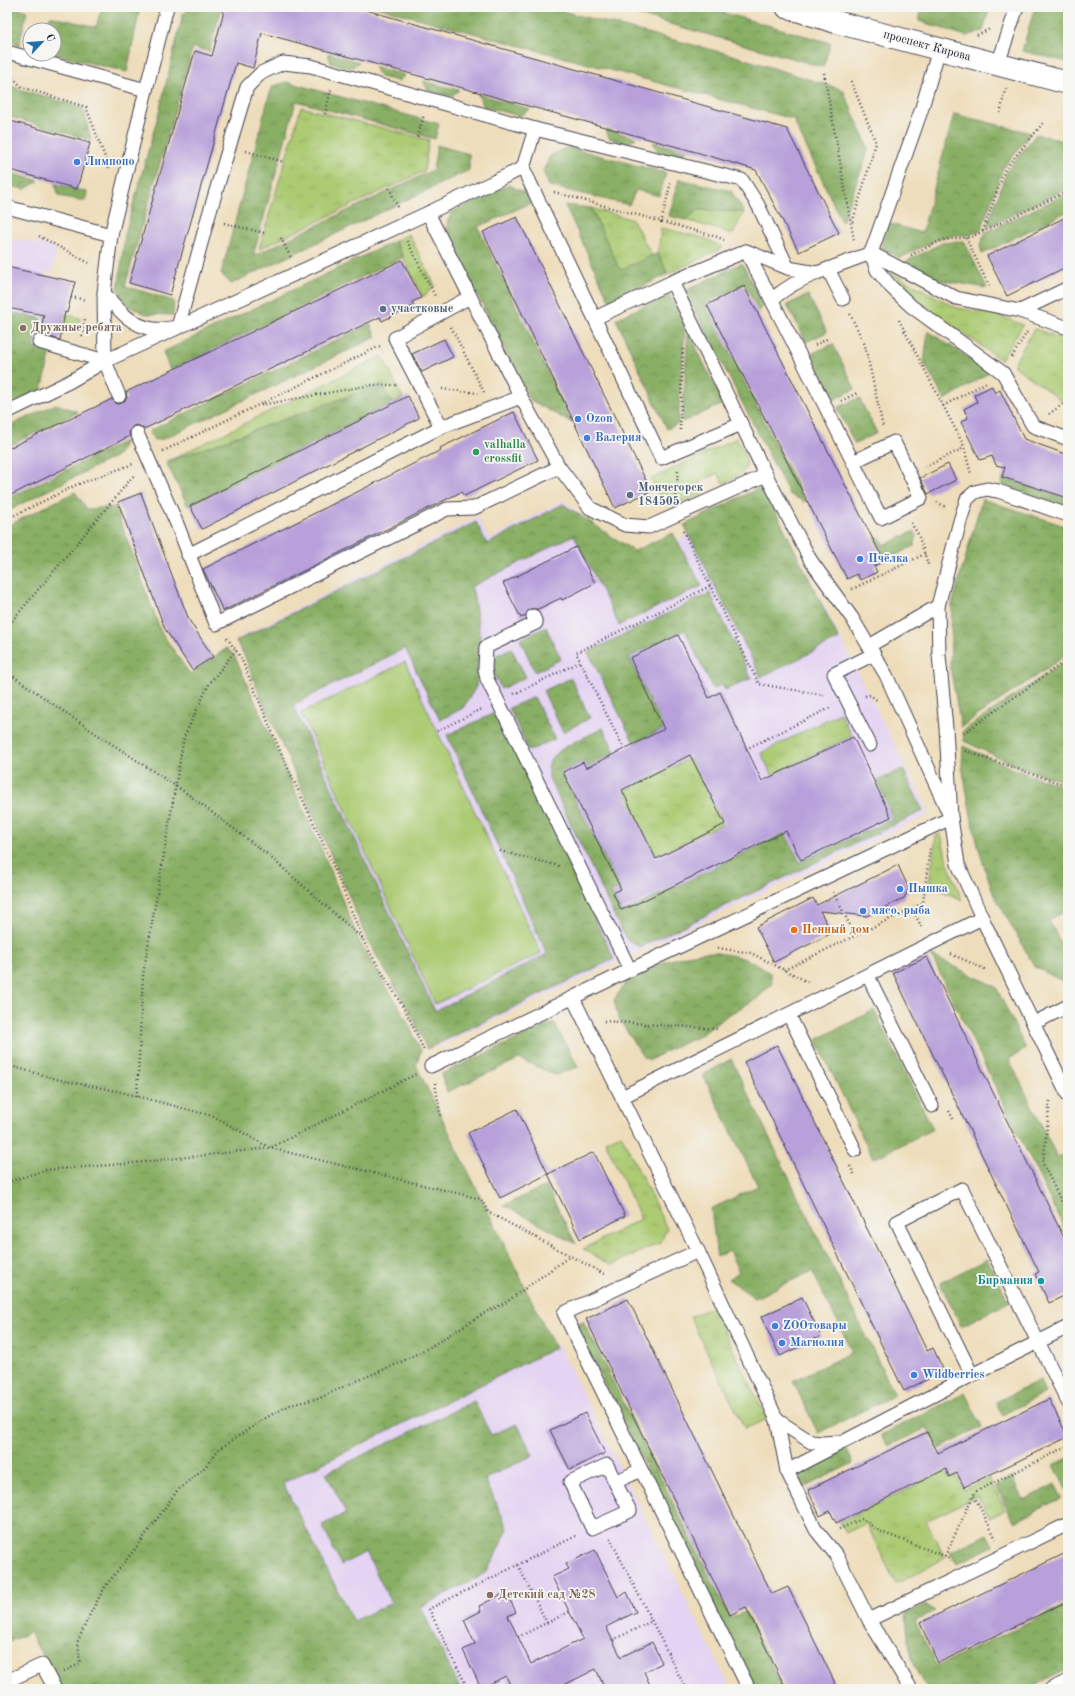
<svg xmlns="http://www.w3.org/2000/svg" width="1075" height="1696" viewBox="0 0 1075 1696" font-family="'Old Standard TT',serif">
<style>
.built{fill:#e4d3f2}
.grass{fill:url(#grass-tufts);stroke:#677657}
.forest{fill:url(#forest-crowns);stroke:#566850}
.pitch{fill:#accb73;stroke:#677657}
.building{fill:#b8a0da;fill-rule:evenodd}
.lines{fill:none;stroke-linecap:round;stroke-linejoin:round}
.service-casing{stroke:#413e4e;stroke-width:15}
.secondary-casing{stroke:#413e4e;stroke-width:24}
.path{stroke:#413e4e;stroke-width:2.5;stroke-dasharray:1 3;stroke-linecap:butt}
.service{stroke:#fff;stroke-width:13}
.secondary{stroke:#fff;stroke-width:22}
.shop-dot{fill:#3f7fe0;stroke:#f6f6f2;stroke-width:1.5}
.service-dot{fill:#5c6f8a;stroke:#f6f6f2;stroke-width:1.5}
.education-dot{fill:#8d6e63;stroke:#f6f6f2;stroke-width:1.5}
.leisure-dot{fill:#2e9e5b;stroke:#f6f6f2;stroke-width:1.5}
.food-dot{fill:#e8710a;stroke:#f6f6f2;stroke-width:1.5}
.culture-dot{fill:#0f9aa8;stroke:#f6f6f2;stroke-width:1.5}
.labels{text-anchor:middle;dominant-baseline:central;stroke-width:3.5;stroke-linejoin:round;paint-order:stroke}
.street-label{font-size:12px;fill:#22223b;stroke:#f6f6f2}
.shop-label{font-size:12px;font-weight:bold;fill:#366cbe;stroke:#f6f6f2;text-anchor:start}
.service-label{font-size:12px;font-weight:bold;fill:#4e5e75;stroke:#f6f6f2;text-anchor:start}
.education-label{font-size:12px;font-weight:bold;fill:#785e54;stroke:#f6f6f2;text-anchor:start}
.leisure-label{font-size:12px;font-weight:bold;fill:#27864d;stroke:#f6f6f2;text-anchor:start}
.food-label{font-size:12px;font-weight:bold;fill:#c56008;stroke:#f6f6f2;text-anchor:start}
.culture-label{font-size:12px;font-weight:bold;fill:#0d838f;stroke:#f6f6f2;text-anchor:end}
</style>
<defs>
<pattern id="grass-tufts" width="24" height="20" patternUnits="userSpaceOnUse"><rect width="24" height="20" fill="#accb73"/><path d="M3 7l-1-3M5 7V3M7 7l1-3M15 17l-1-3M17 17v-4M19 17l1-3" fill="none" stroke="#94ae64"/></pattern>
<pattern id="forest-crowns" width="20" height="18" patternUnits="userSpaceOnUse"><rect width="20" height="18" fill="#89af65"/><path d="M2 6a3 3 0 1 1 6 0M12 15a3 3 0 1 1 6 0" fill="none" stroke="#708e54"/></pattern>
</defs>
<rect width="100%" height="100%" fill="#f6f6f2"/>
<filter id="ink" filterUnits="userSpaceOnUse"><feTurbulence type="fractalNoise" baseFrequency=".025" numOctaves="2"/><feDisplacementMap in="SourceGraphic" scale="8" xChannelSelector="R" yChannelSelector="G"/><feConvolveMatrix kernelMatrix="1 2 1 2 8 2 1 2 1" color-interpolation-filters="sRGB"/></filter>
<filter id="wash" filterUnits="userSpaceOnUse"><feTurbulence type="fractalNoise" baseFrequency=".012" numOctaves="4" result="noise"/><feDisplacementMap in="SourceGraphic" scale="16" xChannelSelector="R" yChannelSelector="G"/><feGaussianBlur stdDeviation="0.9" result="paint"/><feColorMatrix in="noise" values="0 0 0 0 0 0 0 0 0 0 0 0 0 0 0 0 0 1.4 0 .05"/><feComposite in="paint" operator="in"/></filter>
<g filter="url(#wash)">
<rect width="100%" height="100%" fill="#eeddba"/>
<g class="built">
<polygon points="7,240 23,240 57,248 52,273 46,272 38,307 44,309 36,346 50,350 7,405"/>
<polygon points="768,496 930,814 435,1048 240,637 478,517 489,539 563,500 636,560"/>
<polygon points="558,1344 731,1689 343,1689 247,1501"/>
</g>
<g class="grass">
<polygon points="301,107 429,140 424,171 259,249"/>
<polygon points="591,208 633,220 652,256 620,271"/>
<polygon points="698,210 744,212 733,234 686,220"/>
<polygon points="661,228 707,239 723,248 668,274 658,253"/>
<polygon points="409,234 435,286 423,297 395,241"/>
<polygon points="884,269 957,308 995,314 1023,325 1001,360 918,301"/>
<polygon points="45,309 80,318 77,332 63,328 64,321 44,316"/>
<polygon points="1034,329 1068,340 1068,395 1061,400 1013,365"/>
<polygon points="382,356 403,398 392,403 381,385 166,462"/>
<path d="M737,438C749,464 754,471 723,484L718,473L699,482L704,493C689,500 676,506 660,498L651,479Z"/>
<polygon points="840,713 852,736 772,775 761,753"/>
<polygon points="690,758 723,824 656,856 624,791"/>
<polygon points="941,834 947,861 962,900 929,885 936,836"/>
<polygon points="621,1134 667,1229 660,1243 611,1265 583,1249 641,1219 605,1141"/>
<polygon points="712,1307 767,1419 745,1429 690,1317"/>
<polygon points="945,1471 949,1478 956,1475 964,1490 989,1478 1005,1510 990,1518 978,1496 926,1521 945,1558 896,1584 866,1523 846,1533 840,1522"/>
</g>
<g class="forest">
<polygon points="7,7 13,7 27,11 19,45 7,41"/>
<polygon points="102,7 140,7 127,72 53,54 54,30 45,30 50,16 96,27"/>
<polygon points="194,7 222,7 209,52 193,47 125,286 174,301 173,315 146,314 127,305 118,290 125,234 158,116 183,14"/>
<polygon points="376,7 546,7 732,55 843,90 869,149 842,222 793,119"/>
<polygon points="610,7 703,7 831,43 823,67"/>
<polygon points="922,7 990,7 983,31 966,36 919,21"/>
<polygon points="1035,7 1068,7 1068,62 1022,51"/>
<polygon points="328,54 328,53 359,62 351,68 331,63"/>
<polygon points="374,67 405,75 399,81 380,77"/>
<polygon points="423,81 459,90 451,96 429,91"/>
<polygon points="287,82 439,124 435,139 296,101 253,256 433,170 437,145 469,154 469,170 231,284 221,274 269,96 273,86"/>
<polygon points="7,85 83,108 91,140 7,116"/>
<polygon points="478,94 530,109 520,116 484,107"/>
<polygon points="954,114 1031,133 1003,168 981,230 970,235 955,235 938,239 900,258 881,247 888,223 922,233"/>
<polygon points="606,129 636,138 628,144 609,138"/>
<polygon points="1036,134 1068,142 1068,188 987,227 1007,171"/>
<polygon points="653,142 687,151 679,158 658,152"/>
<polygon points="567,147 666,173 659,196 636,190 629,205 549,186 543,171 550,156"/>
<polygon points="7,172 39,181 25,189 11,186 7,180"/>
<polygon points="679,179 731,191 744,212 698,210 686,220 669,216"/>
<polygon points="55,184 87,192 85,201 59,196"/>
<polygon points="509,185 523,192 533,202 478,227 572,423 530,400 450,239 447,223 452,212"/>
<polygon points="1068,193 1068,211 982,254 980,245 986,232"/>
<polygon points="565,205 591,208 620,270 658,253 668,274 610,302"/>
<polygon points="395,241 403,257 170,370 163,352"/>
<polygon points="964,241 987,288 940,280 903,263 942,243"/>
<polygon points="742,263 763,305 759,312 745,284 705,304 805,502 789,494 685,291"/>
<polygon points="669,294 685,325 678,424 667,429 616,319"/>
<polygon points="808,295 827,332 806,342 787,305"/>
<polygon points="7,312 41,318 33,348 51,351 42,390 7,405"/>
<polygon points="370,324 376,337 163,439 154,440 149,431"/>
<polygon points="688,330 723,404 682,422"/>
<polygon points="928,331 990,372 945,400 924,363"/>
<polygon points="833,344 855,389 833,400 811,354"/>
<polygon points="382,384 392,403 188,506 166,462"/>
<polygon points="859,398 877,433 855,444 837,408"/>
<polygon points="56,404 78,412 7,447 7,427"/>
<polygon points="125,441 118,455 7,511 7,499"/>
<polygon points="1003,478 1068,499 1068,508 1001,484"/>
<polygon points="763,486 839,639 761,677 684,525"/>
<polygon points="75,492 87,509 115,507 161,632 190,674 227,648 235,657 326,860 360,943 404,1015 421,1051 416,1065 555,1348 283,1483 353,1621 391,1603 366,1552 341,1565 322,1525 346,1513 326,1473 474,1401 491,1435 517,1424 533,1455 485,1479 508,1529 487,1572 421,1607 460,1689 59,1689 30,1632 7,1643 7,526"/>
<polygon points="982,499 1068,527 1068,654 961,727 950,667 952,605"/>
<polygon points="563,504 634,551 673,533 702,586 619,625 574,535 471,587 473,592 480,636 476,687 463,708 440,720 405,648 293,705 435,1011 547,954 447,735 497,712 614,959 427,1049 409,1010 367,940 346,889 259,693 245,657 236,641 476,522 487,544"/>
<polygon points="914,531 917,536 914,546 886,560 874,537 880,538 884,545"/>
<polygon points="710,593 751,678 725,690 722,684 713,689 685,630 629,657 653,708 681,693 692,715 634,743 588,652"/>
<polygon points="546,627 561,659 535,672 520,639"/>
<polygon points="511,648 526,677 501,689 487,660"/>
<polygon points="1068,659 1068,783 1017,766 964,741 963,731"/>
<polygon points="571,678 590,718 563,732 543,691"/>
<polygon points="534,697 555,739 529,751 509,708"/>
<path d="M603,728L615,752L587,767L583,761L561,772L620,888L611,892L622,913L785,833L800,862L893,819L877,781L903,769L923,811L640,947L628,941L621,930L548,776C548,770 548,763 552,758C561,746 590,735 603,728Z"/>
<polygon points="963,746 1016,770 1068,788 1068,910 1049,920 1068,958 1068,984 1035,967 994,895 983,863 973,826 962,766"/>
<path d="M707,952C731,954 752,958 771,974L772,984L758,998L728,1015L698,1037L674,1047L650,1060L643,1057L618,1017L614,1000L627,981L654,965L687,955Z"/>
<polygon points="931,955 996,987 1026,1049 1009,1059 1057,1157 1068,1154 1068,1236"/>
<polygon points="874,1010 933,1129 873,1159 816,1040"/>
<polygon points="554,1022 578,1067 556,1075 519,1059 447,1092 441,1074"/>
<polygon points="731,1059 895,1395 818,1433 793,1381 852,1352 812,1271 755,1298 728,1279 739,1272 729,1251 717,1257 711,1209 758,1186 703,1075"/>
<polygon points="546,1186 576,1244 504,1205"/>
<polygon points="987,1259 1009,1302 961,1326 940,1283"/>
<polygon points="583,1321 730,1618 745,1612 783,1689 757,1689 722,1623 575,1324"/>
<polygon points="1040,1380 1045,1393 1002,1415 996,1402"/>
<polygon points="965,1393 982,1427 939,1449 927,1428 888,1446 881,1435"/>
<polygon points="846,1448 853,1463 805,1487 797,1473"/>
<polygon points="1068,1458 1068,1493 1054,1465"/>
<polygon points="1012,1477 1024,1500 1055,1484 1062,1498 1014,1522 996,1486"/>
<polygon points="987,1534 993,1546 957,1564 950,1552"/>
<path d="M925,1604L935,1611L915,1621L937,1666L1068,1604V1669L1028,1689H927C910,1665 908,1642 906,1614Z"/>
</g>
<polygon class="pitch" points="405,662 541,953 435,1004 301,713"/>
<g id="blocks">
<g class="building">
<polygon points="225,7 355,7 787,129 839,233 799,252 756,170 696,152 262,33 253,68 236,63 170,295 129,283 195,51 212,56"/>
<polygon points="7,120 90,143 77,189 7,169"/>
<polygon points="1068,216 1068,266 1007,296 987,256"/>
<polygon points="517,217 651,491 615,508 483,232"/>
<polygon points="402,260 421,298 412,302 414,306 382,321 380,317 144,429 138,425 133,426 129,432 130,436 7,497 7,449 112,399 117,404 122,403 127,398 126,392"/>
<polygon points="7,267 75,282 67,313 65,312 60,340 40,334 44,315 7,308"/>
<polygon points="744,286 884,561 874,566 877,572 860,580 857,574 847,579 707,305"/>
<polygon points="444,339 453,357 422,372 412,354"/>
<polygon points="992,386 995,393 1000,390 1024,439 1068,455 1068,498 1002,477 1005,467 996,465 992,456 980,460 961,422 968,418 964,409 977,402 974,395"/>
<polygon points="408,396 419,418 202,529 190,506"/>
<polygon points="514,412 538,460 464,496 461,492 223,611 203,569 441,450 440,448"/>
<polygon points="948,464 956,480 928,494 920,478"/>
<polygon points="141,493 189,620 213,657 192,670 165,629 118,502"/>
<polygon points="576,547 595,583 562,600 561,598 538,609 530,609 525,616 521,618 503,583"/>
<path d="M678,635L709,698L720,692L762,781L853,737L891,817L801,860L786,831L630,907V906L621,910L613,893L621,889L563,772L583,762L586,768L664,729L630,658ZM690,755L725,824L656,859L622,790Z"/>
<polygon points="898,865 909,889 904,898 867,916 820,911 832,933 774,962 756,927 813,898 817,905"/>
<polygon points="927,957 1068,1246 1068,1294 1049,1303 1035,1274 1039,1272 893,973"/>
<polygon points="777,1045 927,1351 933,1348 944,1371 904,1391 744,1062"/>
<polygon points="517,1109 548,1174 500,1198 468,1133"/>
<polygon points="594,1152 625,1216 580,1239 548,1174"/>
<polygon points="802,1297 821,1336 780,1356 761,1317"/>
<polygon points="628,1299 772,1594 788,1587 838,1689 786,1689 746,1607 730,1615 586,1319"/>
<polygon points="1049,1399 1068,1437 964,1487 957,1473 949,1477 946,1469 836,1523 830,1511 820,1516 808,1490 927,1432 938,1453"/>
<polygon points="585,1413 605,1453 570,1470 550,1430"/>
<polygon points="595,1550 618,1597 627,1592 636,1612 606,1627 621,1657 652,1642 662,1663 644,1672 652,1689 605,1689 596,1669 556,1689 512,1689 506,1676 481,1688 463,1650 475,1644 464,1620 481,1611 479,1606 506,1592 516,1612 508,1616 531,1664 583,1639 552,1577 569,1569 566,1564"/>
<polygon points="1068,1552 1068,1601 938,1663 920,1623"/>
</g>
</g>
</g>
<g filter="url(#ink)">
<use href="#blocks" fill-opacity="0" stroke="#413e4e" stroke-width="1"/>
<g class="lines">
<defs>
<g id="service">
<polyline points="939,49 921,111 871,253 877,270 891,287 911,306 1003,373 1033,426 1068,439"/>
<polyline points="7,52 146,90 167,7"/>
<polyline points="998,64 1017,7"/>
<polyline points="523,168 661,458 741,424"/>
<polyline points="7,207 111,235 104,293 105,361 119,396"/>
<polyline points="428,213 521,397 559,467 590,508 625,525 649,527 766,475"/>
<polyline points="111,235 146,90"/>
<path d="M746,251C793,339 836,429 881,518L921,498L894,442L853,462"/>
<polyline points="828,269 843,299"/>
<path d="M104,293C118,309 131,326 153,329C161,330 170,328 178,327L208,218L247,87L261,73L283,63L311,66L535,129"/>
<path d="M772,299C786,288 798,280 815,274"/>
<polyline points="1020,311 1068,288"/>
<polyline points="595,318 672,282"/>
<polyline points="39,342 105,361"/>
<polyline points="7,412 69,382 105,361 428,213 523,168 535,129 742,180 758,205 788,268"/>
<polyline points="441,427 395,338 470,297"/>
<polyline points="137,433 177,524 216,624 447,509 474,508 559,467"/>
<polyline points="1068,515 998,491 987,489 975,492 967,499 960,521 938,606 939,655 946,728 951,818 958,864 982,918 1068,1095"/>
<polyline points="188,555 441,427 521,397"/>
<polyline points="533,616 536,623 486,647 485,669 487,679 630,970"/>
<polyline points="869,646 938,606"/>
<polyline points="870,745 834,674 874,654"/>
<polyline points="868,976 932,1106"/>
<polyline points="573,998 698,1251 777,1420 787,1471 816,1530 837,1556 869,1620 911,1689"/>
<polyline points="789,1015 855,1150"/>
<polyline points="1034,1023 1068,1006"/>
<polyline points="431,1066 630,970 951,818 886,675 852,618 811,561 766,475 672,282 746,251 788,268 817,273 871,253 956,298 1020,311 1068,328"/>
<polyline points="622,1097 982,918"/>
<polyline points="698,1251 564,1313 749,1689"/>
<polyline points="972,1375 897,1222 962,1189 1068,1402"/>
<polyline points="777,1420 811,1442 823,1443 838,1442"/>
<polyline points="787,1471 972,1375 1068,1327"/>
<polyline points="615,1482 607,1465 570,1482 592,1528 630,1511 615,1482 641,1470"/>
<polyline points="869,1620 1068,1524"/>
<polyline points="7,1681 42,1665 55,1689"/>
<polyline points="1051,1689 1068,1681"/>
</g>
<polyline id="secondary" points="787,7 836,22 1068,83"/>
</defs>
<use href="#service" class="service-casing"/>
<use href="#secondary" class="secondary-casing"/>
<g class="path">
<polyline points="977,35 990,29"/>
<polyline points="7,72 22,87 86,107 109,168"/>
<polyline points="824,73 854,240"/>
<polyline points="851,81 876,143 852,224"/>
<polyline points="1000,113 1006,88"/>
<polyline points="325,114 331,89"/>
<polyline points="417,137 424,115"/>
<polyline points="246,151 284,162"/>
<polyline points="389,188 398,207"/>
<polyline points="554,192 718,237 724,240"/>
<polyline points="224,223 264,233"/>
<polyline points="661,223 671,181"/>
<polyline points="983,231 1005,169 1044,122"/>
<polyline points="39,236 89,263"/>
<polyline points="281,238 291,258"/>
<polyline points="966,238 989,286"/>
<polyline points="407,241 435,296"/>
<polyline points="911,255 942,240 971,237 1068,191"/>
<polyline points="71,297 86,300"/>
<polyline points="850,314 865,345 883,427"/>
<polyline points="899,320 963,444 971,474"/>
<polyline points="451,327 484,392"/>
<polyline points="82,336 85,319"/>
<polyline points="815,345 829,338"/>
<polyline points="1012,357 1027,332"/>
<polyline points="442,389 478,393"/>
<polyline points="841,401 857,393"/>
<polyline points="261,405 371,385 399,385"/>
<polyline points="943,406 987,382"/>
<polyline points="1049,414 1068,400"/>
<polyline points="680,430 683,347"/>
<polyline points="163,451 380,346"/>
<polyline points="925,467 964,448"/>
<polyline points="676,496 678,469"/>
<polyline points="937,502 947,508"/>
<polyline points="7,519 76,485 133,464"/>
<polyline points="911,523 918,534 929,567"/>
<polyline points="683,531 759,684 824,695"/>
<polyline points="852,589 925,554"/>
<polyline points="7,627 135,474"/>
<polyline points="227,638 241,658 284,760 329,856 365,944 406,1012 424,1050"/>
<polyline points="7,672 86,727 185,792 267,854 363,939"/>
<polyline points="514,694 580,662"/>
<polyline points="865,696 870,695 878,701"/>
<polyline points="437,731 482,709"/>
<polyline points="964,733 1068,659"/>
<polyline points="624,749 576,653 710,586"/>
<polyline points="746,749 832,707"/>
<polyline points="965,751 1068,786"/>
<polyline points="640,781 641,784"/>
<polyline points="500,851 559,866"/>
<polyline points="833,892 855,935"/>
<polyline points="912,908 922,928"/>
<polyline points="718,948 751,953 810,983"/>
<polyline points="951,954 987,970"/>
<polyline points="784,970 923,903 930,847"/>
<polyline points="604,1021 718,1029"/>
<polyline points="7,1065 64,1081 117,1091 213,1116 270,1148 481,1199 488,1212 606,1275"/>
<polyline points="435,1083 441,1118"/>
<polyline points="137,1096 143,975 184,737 209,684 236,650"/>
<polyline points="1050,1101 1043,1164 1068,1215"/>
<polyline points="949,1111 954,1121"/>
<polyline points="850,1166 855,1176"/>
<polyline points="7,1182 46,1170 124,1164 270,1148 416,1074"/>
<polyline points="974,1496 996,1539"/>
<polyline points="839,1529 862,1519 879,1531 947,1557 950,1562"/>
<polyline points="610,1538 686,1689"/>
<polyline points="945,1556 975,1492 1068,1446"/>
<polyline points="518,1565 547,1623"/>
<polyline points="518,1637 569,1612"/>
<polyline points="613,1640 652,1621"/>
<polyline points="64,1671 80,1664 78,1641 90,1614 106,1585 139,1544 177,1491 205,1467 219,1449 267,1417 290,1405 320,1398 347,1385 397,1364 430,1347 486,1312 505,1303 570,1256"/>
<polyline points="468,1689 429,1609 578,1535"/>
</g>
<use href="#service" class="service"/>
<use href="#secondary" class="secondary"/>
</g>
</g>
<g class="shop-dot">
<circle cx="77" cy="162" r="4"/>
<circle cx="578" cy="419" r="4"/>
<circle cx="587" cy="438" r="4"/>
<circle cx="860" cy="559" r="4"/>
<circle cx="900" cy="889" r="4"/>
<circle cx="863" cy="911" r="4"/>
<circle cx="775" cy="1326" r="4"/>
<circle cx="782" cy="1343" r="4"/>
<circle cx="914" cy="1375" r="4"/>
</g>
<g class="service-dot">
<circle cx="383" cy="309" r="4"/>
<circle cx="630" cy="495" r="4"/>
</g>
<g class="education-dot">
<circle cx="23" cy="328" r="4"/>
<circle cx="490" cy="1595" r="4"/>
</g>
<circle class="leisure-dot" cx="476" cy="452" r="4"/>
<circle class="food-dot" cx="794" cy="930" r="4"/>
<circle class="culture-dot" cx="1041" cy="1281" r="4"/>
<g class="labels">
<g class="street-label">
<text transform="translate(927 46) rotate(15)">проспект Кирова</text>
</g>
<g class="shop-label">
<text x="85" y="162">Лимпопо</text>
<text x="586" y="419">Ozon</text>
<text x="595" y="438">Валерия</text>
<text x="868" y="559">Пчёлка</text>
<text x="908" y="889">Пышка</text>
<text x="871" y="911">мясо, рыба</text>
<text x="783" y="1326">ZOOтовары</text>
<text x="790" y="1343">Магнолия</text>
<text x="922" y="1375">Wildberries</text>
</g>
<g class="service-label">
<text x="391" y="309">участковые</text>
<text x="638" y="488">Мончегорск<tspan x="638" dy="14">184505</tspan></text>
</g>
<g class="education-label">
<text x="31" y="328">Дружные ребята</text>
<text x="498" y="1595">Детский сад №28</text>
</g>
<g class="leisure-label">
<text x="484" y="445">valhalla<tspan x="484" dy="14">crossfit</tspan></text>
</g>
<g class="food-label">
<text x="802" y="930">Пенный дом</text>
</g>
<g class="culture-label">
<text x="1033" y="1281">Бирмания</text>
</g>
</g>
<rect width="1075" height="1696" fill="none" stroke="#f6f6f2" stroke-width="24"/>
<g transform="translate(42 42) rotate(64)"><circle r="19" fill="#f6f6f2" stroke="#a1a1a9"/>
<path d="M0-3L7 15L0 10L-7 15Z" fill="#1f6fb2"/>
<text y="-6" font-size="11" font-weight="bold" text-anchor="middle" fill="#22223b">С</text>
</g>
</svg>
